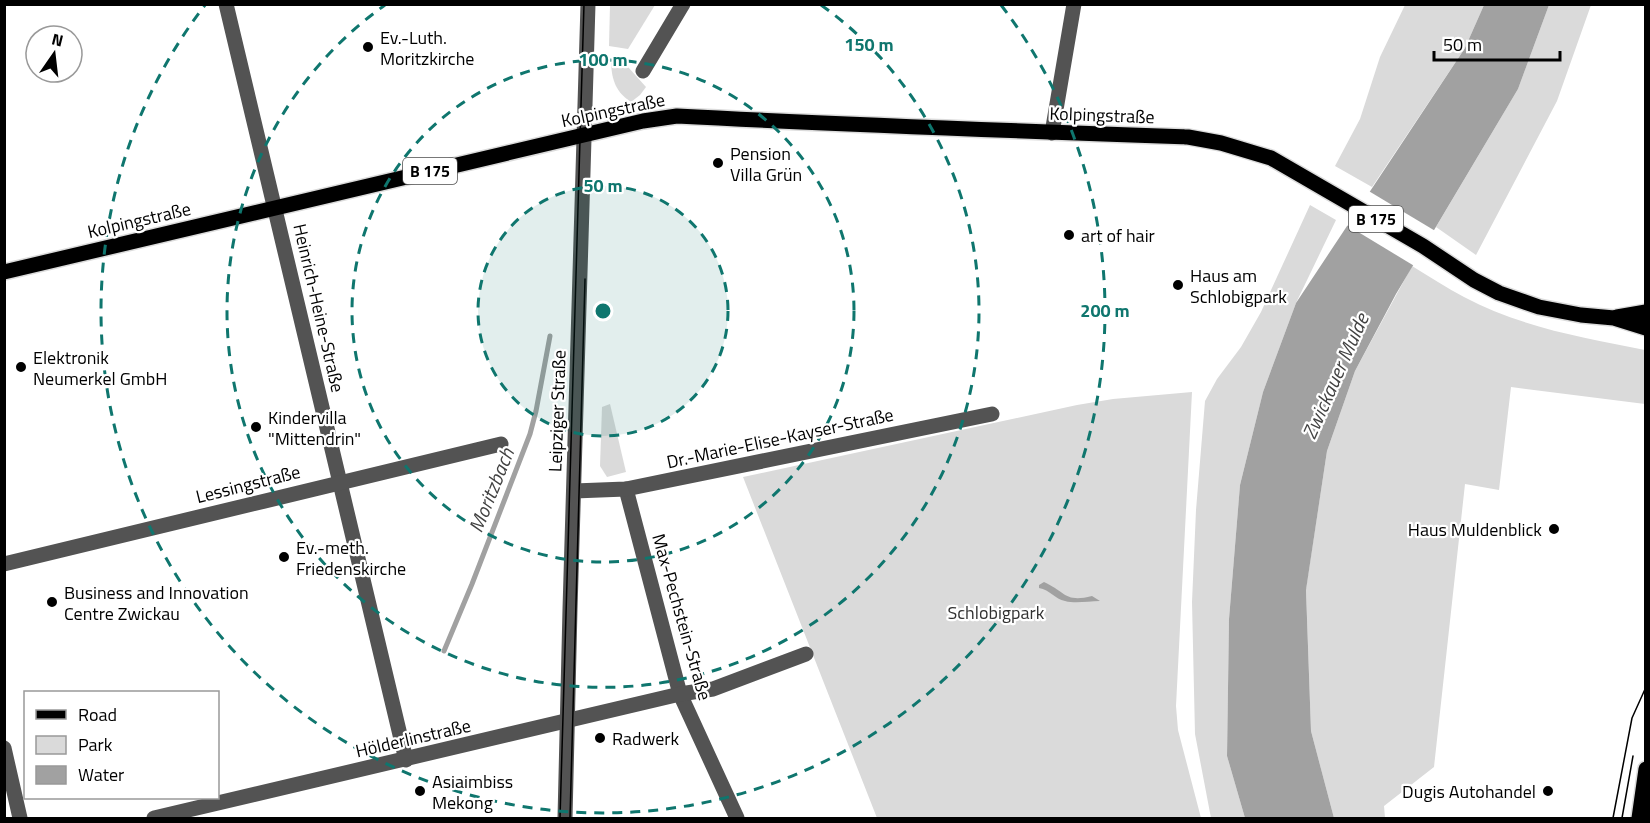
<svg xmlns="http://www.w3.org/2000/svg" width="1650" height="823" viewBox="0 0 1650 823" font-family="'Titillium Web',sans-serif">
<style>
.green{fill:#dadada}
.water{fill:#a1a1a1}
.pier{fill:#fff}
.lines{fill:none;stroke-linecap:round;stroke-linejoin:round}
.stream{stroke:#a1a1a1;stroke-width:5}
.major-casing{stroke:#dbdbdb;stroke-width:18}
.minor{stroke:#535353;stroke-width:15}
.major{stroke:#000;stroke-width:15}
.tram{stroke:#000;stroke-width:1.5}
.ring{fill:none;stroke:#0f766e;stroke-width:3;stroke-dasharray:10 8}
.poi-dot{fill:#000;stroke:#fff;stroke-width:2}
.labels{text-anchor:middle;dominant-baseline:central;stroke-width:4.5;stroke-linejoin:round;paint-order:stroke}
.shield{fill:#fff;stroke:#4c4c4c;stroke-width:1.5}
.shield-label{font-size:16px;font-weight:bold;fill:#000}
.poi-label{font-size:18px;fill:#000;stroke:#fff;text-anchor:start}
.street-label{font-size:18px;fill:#000;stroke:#fff}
.park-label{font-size:18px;fill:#313131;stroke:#fff}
.water-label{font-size:20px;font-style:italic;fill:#424242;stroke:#fff}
.centre{fill:#0f766e;stroke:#fff;stroke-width:3}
.ring-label{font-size:18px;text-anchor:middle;font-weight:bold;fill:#0f766e;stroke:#fff;stroke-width:4.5;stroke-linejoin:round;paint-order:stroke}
</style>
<rect width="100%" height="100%" fill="#fff"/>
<g class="green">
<polygon points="610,5 655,5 628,49 609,46"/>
<polygon points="1405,5 1484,5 1465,48 1372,187 1335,166 1360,119 1380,57"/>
<polygon points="1549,5 1591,5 1557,101 1476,255 1436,227 1518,89"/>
<path d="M619,57L646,87L640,95L631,102C616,92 612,81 611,63Z"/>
<polygon points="1310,205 1336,220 1296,303 1263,392 1240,485 1229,619 1227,756 1245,818 1211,818 1195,734 1192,602 1196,510 1205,401 1217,379 1241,347 1261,312"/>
<path d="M1412,266C1430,277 1447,288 1464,297C1520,327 1584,338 1645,350V404L1511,387L1499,490L1465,484L1434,767L1384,806L1385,818H1334L1311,731L1306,589L1327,451L1355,371Z"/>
<polygon points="1192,392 1176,706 1178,730 1201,818 877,818 743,477 1077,405 1113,399"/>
<polygon points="610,404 626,472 607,477 600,466 602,407"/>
</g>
<g class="water">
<polygon points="1484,5 1549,5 1518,89 1396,294 1355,371 1327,451 1306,590 1311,731 1334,818 1245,818 1227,756 1229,619 1240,485 1263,392 1296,303 1465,48"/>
<path d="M1044,582C1066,592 1065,603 1092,596L1100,601C1088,601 1076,604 1065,601C1055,599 1050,590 1039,588V585Z"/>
</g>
<polygon class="pier" points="1367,190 1437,232 1416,267 1345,224"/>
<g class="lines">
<polyline class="stream" points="444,651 472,584 530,434 536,411 550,336"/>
<defs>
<g id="major">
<path d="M4,272L643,121L677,116C847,125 1018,131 1188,137L1221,143L1271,158L1423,246L1474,280L1499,293L1539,307L1581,315L1614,318L1646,328"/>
<polyline points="1617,317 1646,312"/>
<polyline points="1639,818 1646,769"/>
</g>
</defs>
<use href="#major" class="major-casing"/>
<g class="minor">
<polyline points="226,4 406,760"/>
<polyline points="643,71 683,4"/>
<polyline points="1052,133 1074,4"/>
<polyline points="626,489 680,694 737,818"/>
<polyline points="574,491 626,489 992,414"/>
<polyline points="4,564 501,444"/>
<polyline points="4,748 20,818"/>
<polyline points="154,818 680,694 713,689 806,654"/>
<polyline points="565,818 570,609 588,4"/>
</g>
<use href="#major" class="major"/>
<g class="tram">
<polyline points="560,818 584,4"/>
<polyline points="570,818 585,279"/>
<polyline points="1613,818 1632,718 1646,687"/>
<polyline points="1622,818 1633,756"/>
</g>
</g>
<circle cx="603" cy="311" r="125" fill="#0f766e" fill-opacity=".12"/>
<g class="ring">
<circle cx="603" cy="311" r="125"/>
<circle cx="603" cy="311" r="251"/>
<path d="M821 5A376 376 0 1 1 385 5"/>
<path d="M1001 5A502 502 0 1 1 205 5"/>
</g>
<g class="poi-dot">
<circle cx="368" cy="47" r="6"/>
<circle cx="718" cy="163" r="6"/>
<circle cx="1069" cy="235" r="6"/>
<circle cx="1178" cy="285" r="6"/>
<circle cx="21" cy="367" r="6"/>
<circle cx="256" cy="427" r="6"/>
<circle cx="1554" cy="529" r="6"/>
<circle cx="284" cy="557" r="6"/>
<circle cx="52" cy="602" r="6"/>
<circle cx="600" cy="738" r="6"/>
<circle cx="420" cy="791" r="6"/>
<circle cx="1548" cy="791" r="6"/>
</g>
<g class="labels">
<g class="shield">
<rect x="403" y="158" width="54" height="26" rx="4.5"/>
<rect x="1349" y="206" width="54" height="26" rx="4.5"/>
</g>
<g class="shield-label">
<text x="430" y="171">B 175</text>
<text x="1376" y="219">B 175</text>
</g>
<g class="poi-label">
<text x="380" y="37">Ev.-Luth.<tspan x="380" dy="21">Moritzkirche</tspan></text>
<text x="730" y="153">Pension<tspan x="730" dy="21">Villa Grün</tspan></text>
<text x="1081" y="235">art of hair</text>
<text x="1190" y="275">Haus am<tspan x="1190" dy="21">Schlobigpark</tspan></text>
<text x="33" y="357">Elektronik<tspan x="33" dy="21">Neumerkel GmbH</tspan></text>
<text x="268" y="417">Kindervilla<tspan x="268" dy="21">"Mittendrin"</tspan></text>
<text x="1542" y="529" text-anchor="end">Haus Muldenblick</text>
<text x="296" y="547">Ev.-meth.<tspan x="296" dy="21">Friedenskirche</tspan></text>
<text x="64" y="592">Business and Innovation<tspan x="64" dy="21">Centre Zwickau</tspan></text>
<text x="612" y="738">Radwerk</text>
<text x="432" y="781">Asiaimbiss<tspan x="432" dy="21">Mekong</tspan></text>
<text x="1536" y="791" text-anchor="end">Dugis Autohandel</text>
</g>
<g class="street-label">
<text transform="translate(613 110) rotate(-12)">Kolpingstraße</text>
<text transform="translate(1102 115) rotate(2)">Kolpingstraße</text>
<text transform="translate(139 220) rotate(-13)">Kolpingstraße</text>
<text transform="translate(319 308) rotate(77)">Heinrich-Heine-Straße</text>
<text transform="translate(557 411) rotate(-88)">Leipziger Straße</text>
<text transform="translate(780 438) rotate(-12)">Dr.-Marie-Elise-Kayser-Straße</text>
<text transform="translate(248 484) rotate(-14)">Lessingstraße</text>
<text transform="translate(682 617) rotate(74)">Max-Pechstein-Straße</text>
<text transform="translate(413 738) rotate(-13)">Hölderlinstraße</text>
</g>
<g class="park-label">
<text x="996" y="612">Schlobigpark</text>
</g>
<g class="water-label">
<text transform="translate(1335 376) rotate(-66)">Zwickauer Mulde</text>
<text transform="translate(491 490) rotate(-68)">Moritzbach</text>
</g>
</g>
<circle cx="603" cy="311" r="9" class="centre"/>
<g class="ring-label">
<text x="869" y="51">150 m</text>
<text x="603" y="66">100 m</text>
<text x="603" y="192">50 m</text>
<text x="1105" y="317">200 m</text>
</g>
<rect width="1650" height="823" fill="none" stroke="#000000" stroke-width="12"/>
<rect x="24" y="691" width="195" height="108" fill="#ffffff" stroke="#999999" stroke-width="1.5"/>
<rect x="36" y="710" width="30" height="9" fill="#000000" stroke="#999999" stroke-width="1.5"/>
<text x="78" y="721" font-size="18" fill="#000000">Road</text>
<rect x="36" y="736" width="30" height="18" fill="#dadada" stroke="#999999" stroke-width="1.5"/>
<text x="78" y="751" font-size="18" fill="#000000">Park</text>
<rect x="36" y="766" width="30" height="18" fill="#a1a1a1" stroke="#999999" stroke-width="1.5"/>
<text x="78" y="781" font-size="18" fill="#000000">Water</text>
<g transform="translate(54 54) rotate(14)"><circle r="28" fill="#ffffff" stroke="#999999" stroke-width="1.5"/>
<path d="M0-4.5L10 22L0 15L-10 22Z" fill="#000000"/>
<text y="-9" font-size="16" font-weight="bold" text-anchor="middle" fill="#000000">N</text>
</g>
<path d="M1434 51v9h126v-9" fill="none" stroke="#000000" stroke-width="3"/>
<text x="1443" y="51" font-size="18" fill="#000000" stroke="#ffffff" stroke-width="4.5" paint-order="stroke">50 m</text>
</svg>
